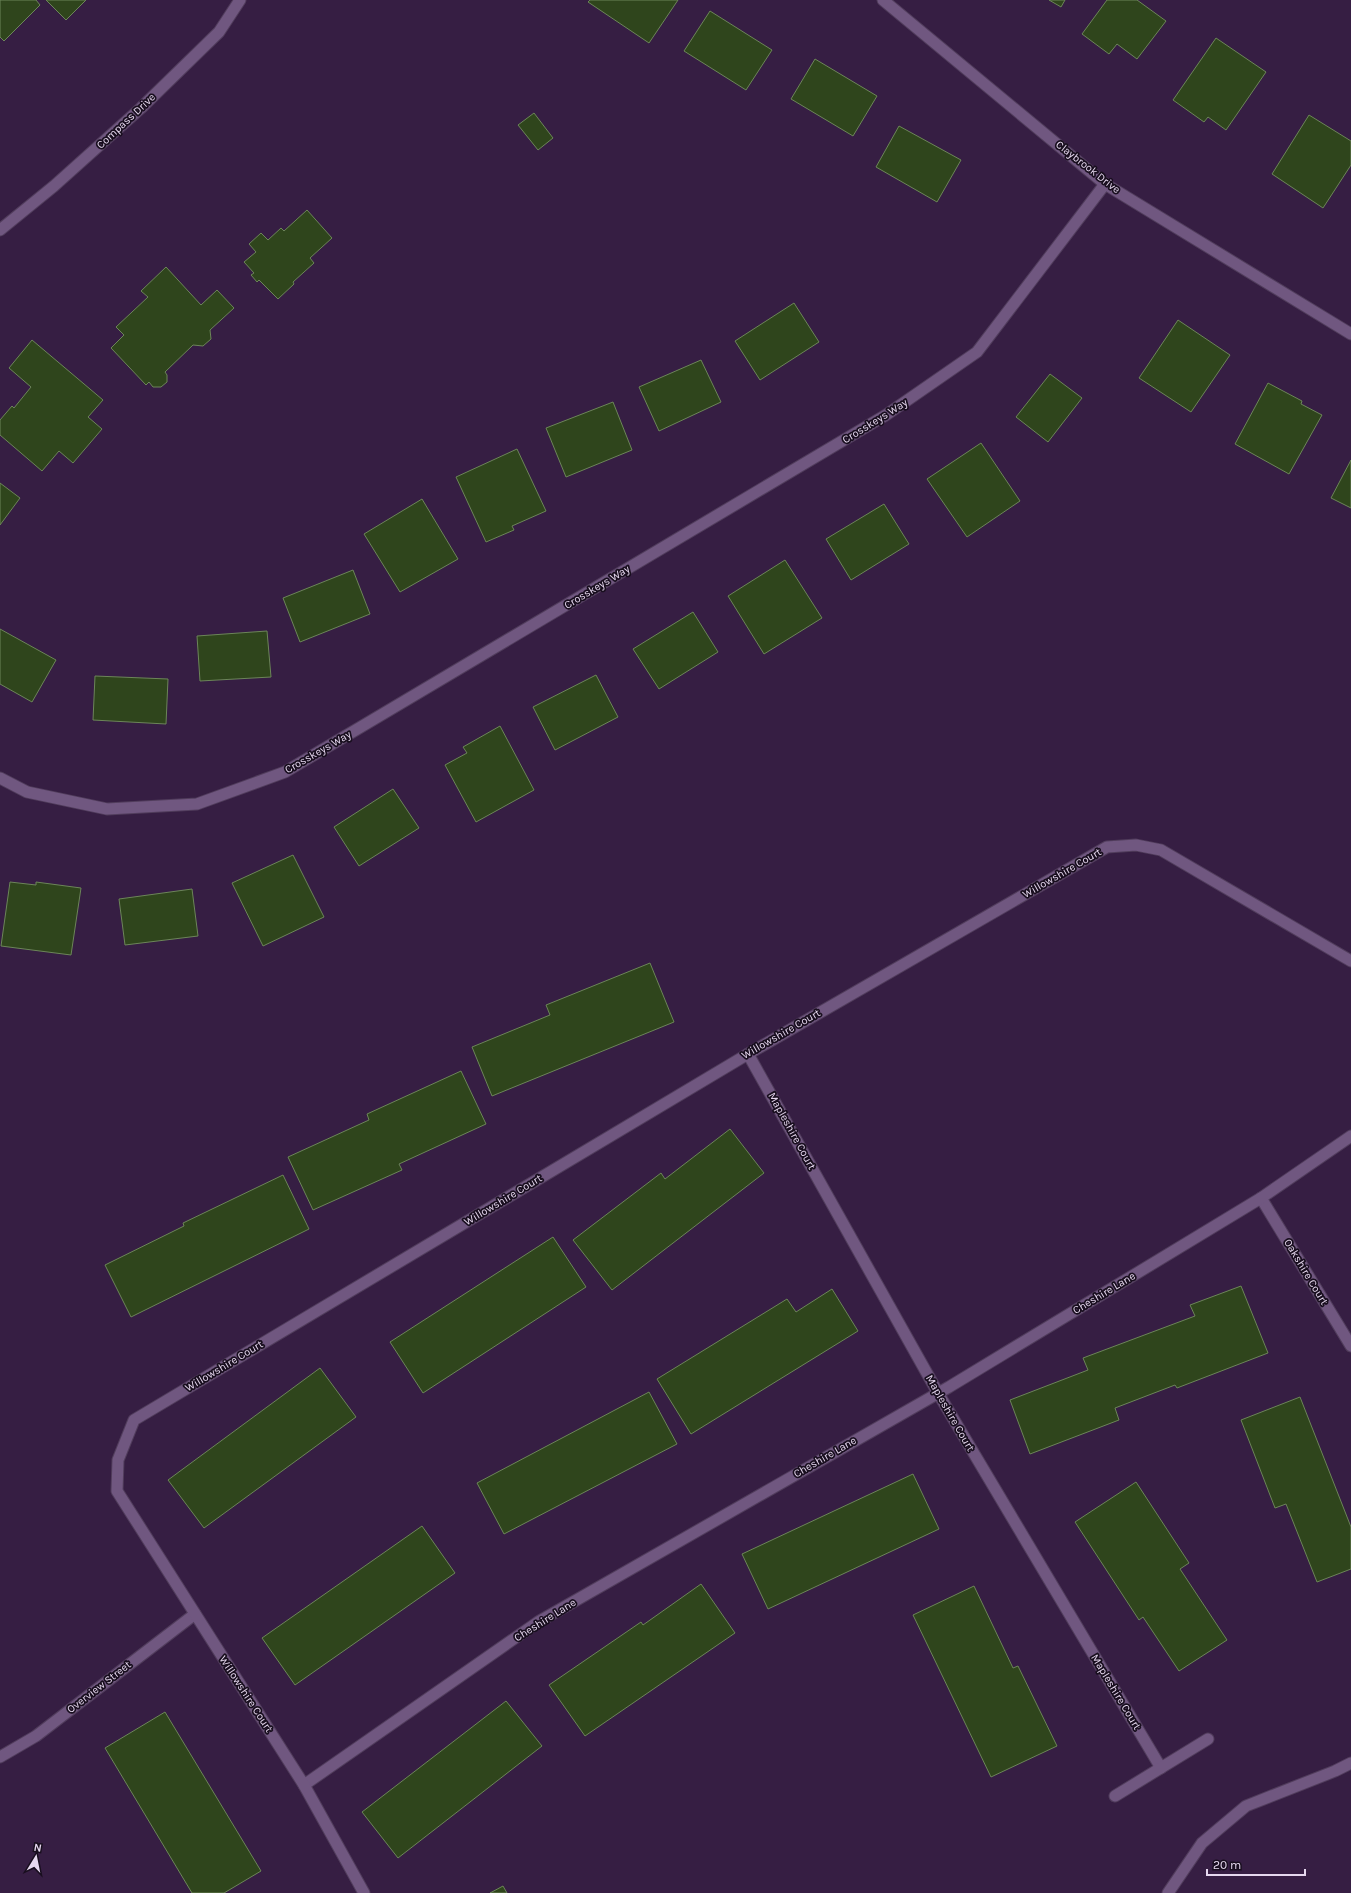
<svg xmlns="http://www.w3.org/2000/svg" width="1351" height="1893" viewBox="0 0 1351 1893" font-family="Karla,sans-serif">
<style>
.building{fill:#2f451c;stroke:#6c8559}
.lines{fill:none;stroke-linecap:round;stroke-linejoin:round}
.service-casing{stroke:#513d5c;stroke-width:13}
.minor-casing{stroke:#513d5c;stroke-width:13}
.service{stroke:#705780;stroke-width:11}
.minor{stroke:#705780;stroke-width:11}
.labels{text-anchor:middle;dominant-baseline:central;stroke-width:3.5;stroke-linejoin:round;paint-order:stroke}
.street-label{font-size:11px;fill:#e6d8ef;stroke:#180e1e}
</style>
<rect width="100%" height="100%" fill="#361e43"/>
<g class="building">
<polygon points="0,0 36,0 40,5 4,41 0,37"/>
<polygon points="46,0 86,0 66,20"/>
<polygon points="590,0 678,0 649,43 588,2"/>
<polygon points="1049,0 1065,0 1061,7"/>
<polygon points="1107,0 1137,0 1166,21 1137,59 1117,44 1109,54 1082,34"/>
<polygon points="710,11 772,50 746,90 684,51"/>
<polygon points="1216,38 1266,72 1226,130 1208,117 1204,122 1173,100"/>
<polygon points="815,59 877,96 853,136 791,99"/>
<polygon points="534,113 553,138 538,150 518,125"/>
<polygon points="1309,115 1351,141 1351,165 1323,208 1272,174"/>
<polygon points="899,126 961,160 937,202 876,167"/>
<polygon points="307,210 332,238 310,258 314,263 293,282 294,284 278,299 259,280 257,282 251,275 254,273 244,262 256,252 249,244 261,233 268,240 281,228 284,231"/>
<polygon points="166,267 201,305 217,290 234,308 210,330 211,339 203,346 193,345 165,372 167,375 167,382 161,387 153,387 149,382 146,385 111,348 124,335 116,327 148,297 141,291"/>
<polygon points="794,303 819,342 760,380 735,341"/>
<polygon points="1178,320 1230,355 1191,412 1139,378"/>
<polygon points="32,340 103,400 88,417 102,429 73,463 59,451 42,471 0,435 0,420 12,406 14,408 31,387 9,368"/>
<polygon points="701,360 721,402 659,431 639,387"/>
<polygon points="1050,374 1082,398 1048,442 1016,417"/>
<polygon points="1268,383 1302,401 1301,404 1322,415 1289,474 1235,444"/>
<polygon points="613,402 632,450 566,477 546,428"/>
<polygon points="981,443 1020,501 967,537 927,479"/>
<polygon points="517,449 546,511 512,526 514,530 486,542 456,477"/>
<polygon points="1351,460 1351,508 1331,498"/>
<polygon points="0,483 20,498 0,525"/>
<polygon points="422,499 458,559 400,592 364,534"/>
<polygon points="884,504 909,544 851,580 826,539"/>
<polygon points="785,560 822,618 764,654 728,596"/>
<polygon points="353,570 370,614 300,642 283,598"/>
<polygon points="693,612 718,652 659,689 633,649"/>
<polygon points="0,629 56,660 32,702 0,684"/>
<polygon points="267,631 271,677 200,681 197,636"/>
<polygon points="596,675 618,717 555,750 533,707"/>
<polygon points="95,676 168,679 166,724 93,720"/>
<polygon points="500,726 534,790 476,822 445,765 467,753 463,747"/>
<polygon points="393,789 419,828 359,866 334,827"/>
<polygon points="293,855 324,917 263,946 232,883"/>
<polygon points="10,882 36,885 36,882 81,888 71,955 1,946"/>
<polygon points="192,889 198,936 125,945 119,899"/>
<polygon points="650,963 674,1022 492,1096 472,1047 550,1015 546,1005"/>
<polygon points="461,1071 486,1124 399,1164 402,1170 313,1210 288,1157 369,1120 367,1114"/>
<polygon points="730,1129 764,1173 612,1290 573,1240 661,1173 665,1179"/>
<polygon points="283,1175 309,1229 131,1317 105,1265 184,1226 183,1223"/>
<polygon points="553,1237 586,1287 423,1393 390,1342"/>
<polygon points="1241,1286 1268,1353 1177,1388 1175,1385 1115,1408 1119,1420 1030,1454 1010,1400 1088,1370 1083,1358 1195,1316 1190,1305"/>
<polygon points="832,1289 858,1331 691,1434 657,1379 787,1299 796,1312"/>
<polygon points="320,1368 356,1417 204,1528 168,1480"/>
<polygon points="649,1392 677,1444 504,1534 477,1483"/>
<polygon points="1300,1397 1351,1527 1351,1569 1317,1582 1286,1504 1275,1508 1241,1420"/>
<polygon points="913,1474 939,1529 768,1609 742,1554"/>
<polygon points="1136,1482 1189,1563 1180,1569 1227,1640 1179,1671 1143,1617 1139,1620 1075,1522"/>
<polygon points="422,1526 455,1573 295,1685 262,1638"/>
<polygon points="701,1584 735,1633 585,1736 549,1685 641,1622 643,1625"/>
<polygon points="974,1586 1013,1668 1018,1666 1057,1746 991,1777 913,1615"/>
<polygon points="506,1701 542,1746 398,1858 362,1812"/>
<polygon points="165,1712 261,1871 224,1893 192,1893 105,1748"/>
<polygon points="503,1886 507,1893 490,1893"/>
</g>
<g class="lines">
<defs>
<polyline id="service" points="1168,1893 1202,1843 1246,1806 1335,1771 1351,1763"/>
<g id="minor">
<polyline points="883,0 1105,184 1351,334"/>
<polyline points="0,230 54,186 141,108 219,32 240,0"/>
<polyline points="0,778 27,792 107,809 197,804 285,772 886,415 977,352 1105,184"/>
<polyline points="748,1054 938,1393 1161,1768"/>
<polyline points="1261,1198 1351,1346"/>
<polyline points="0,1757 36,1736 195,1614"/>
<polyline points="304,1785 538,1622 949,1387 1261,1198 1351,1136"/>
<polyline points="1115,1796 1208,1739"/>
<polyline points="364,1893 304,1785 117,1491 118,1460 134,1420 748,1054 1107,847 1136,845 1161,850 1351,961"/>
</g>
</defs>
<use href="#service" class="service-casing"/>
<use href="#minor" class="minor-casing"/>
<use href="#service" class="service"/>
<use href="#minor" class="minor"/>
</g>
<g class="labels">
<g class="street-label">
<text transform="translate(126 121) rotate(-43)">Compass Drive</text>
<text transform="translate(1088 167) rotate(38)">Claybrook Drive</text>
<text transform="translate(875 421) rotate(-32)">Crosskeys Way</text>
<text transform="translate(597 587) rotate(-31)">Crosskeys Way</text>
<text transform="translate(318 752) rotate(-30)">Crosskeys Way</text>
<text transform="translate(1062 873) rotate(-30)">Willowshire Court</text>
<text transform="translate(781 1034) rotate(-30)">Willowshire Court</text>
<text transform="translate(792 1131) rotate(61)">Mapleshire Court</text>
<text transform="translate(503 1200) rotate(-31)">Willowshire Court</text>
<text transform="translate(1306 1272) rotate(59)">Oakshire Court</text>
<text transform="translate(1104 1293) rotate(-31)">Cheshire Lane</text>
<text transform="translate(224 1366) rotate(-31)">Willowshire Court</text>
<text transform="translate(950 1413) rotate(60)">Mapleshire Court</text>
<text transform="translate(825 1457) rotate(-30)">Cheshire Lane</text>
<text transform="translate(545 1620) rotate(-32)">Cheshire Lane</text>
<text transform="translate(99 1687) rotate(-38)">Overview Street</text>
<text transform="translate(1116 1692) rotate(59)">Mapleshire Court</text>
<text transform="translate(246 1694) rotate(57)">Willowshire Court</text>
</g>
</g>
<g transform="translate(36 1857) rotate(10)" stroke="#180e1e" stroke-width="3" paint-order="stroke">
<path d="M0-3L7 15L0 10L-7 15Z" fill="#e6d8ef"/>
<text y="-6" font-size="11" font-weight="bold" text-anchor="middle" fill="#e6d8ef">N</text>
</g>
<path d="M1207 1869v6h98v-6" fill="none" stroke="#e6d8ef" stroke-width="2"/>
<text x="1213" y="1869" font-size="12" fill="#e6d8ef" stroke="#180e1e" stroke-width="3" paint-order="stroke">20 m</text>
</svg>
